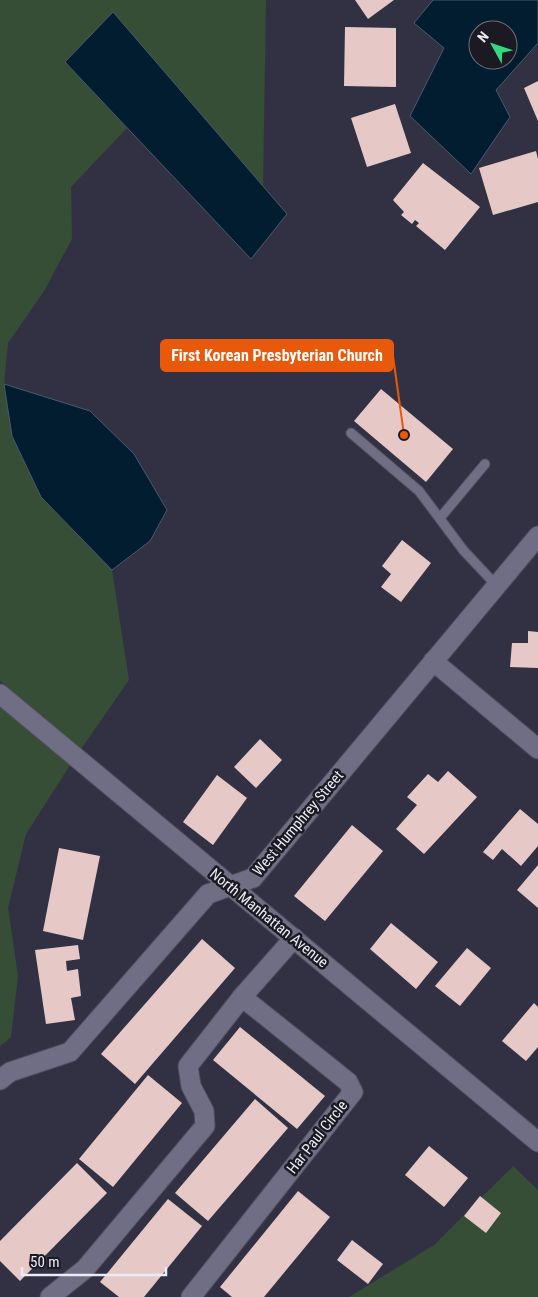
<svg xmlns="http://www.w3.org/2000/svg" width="538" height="1297" viewBox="0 0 538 1297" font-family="'Roboto Condensed',sans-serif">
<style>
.green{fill:#364e36}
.water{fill:#021d30;stroke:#485b6c;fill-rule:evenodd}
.building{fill:#e6c9c7}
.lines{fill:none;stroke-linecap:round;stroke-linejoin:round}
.service-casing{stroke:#50505f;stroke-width:11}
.minor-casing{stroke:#50505f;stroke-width:21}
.service{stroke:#6f6e84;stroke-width:9}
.minor{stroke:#6f6e84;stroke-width:19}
.labels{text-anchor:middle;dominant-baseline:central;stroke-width:5;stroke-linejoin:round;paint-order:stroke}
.street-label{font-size:15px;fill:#ebebf7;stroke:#1b1a23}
.leader{fill:none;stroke:#e8590c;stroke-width:2}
.callout-dot{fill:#e8590c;stroke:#1b1a23;stroke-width:2}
.callout{fill:#e8590c;stroke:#e8590c;stroke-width:2}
.callout-label{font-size:16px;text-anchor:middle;font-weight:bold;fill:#fff}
</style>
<rect width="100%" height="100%" fill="#323144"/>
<g class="green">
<polygon points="0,0 266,0 263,187 113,13 65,62 127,128 71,187 72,239 44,291 8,343 4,384 41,497 112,570 129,680 81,749 0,681"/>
<polygon points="0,707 70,765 26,834 8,908 18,976 11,1037 0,1046"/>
<polygon points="513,1166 538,1190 538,1297 349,1297 434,1245"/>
</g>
<g class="water">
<path d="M433,0H538V43L496,90L510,117L471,174L410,116L444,48L414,23ZM478,30H508V60H478Z"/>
<polygon points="113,12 287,214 251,259 65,62"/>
<polygon points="4,384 90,411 134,454 167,510 150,541 112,570 41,497 12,436"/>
</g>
<g class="building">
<polygon points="355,0 394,0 368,19"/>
<polygon points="345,27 396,28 396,87 344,86"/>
<polygon points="538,81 538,121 524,88"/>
<polygon points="395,104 411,153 367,167 351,118"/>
<polygon points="536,151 538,159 538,202 493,215 479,168"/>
<polygon points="423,163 480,207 445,250 416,226 419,223 415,220 412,224 401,215 404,212 393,200"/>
<polygon points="381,389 453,449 426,482 354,421"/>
<polygon points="402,540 431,563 401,602 381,587 391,574 382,566"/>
<polygon points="528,631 538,632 538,668 510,667 512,643 528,643"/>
<polygon points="260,739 282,760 256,788 234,767"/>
<polygon points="448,771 477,797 424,854 396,829 417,805 407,797 428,774 438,782"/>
<polygon points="217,775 247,798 213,845 183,822"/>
<polygon points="520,809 538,824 538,846 521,866 502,849 493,860 483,852"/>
<polygon points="352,825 383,851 325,921 294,896"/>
<polygon points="59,848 100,856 83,940 43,931"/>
<polygon points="538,865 538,908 517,890"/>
<polygon points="391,923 438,962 416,989 370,949"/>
<polygon points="202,939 235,968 135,1084 101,1054"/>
<polygon points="78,945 80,959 66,961 67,971 78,969 81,996 71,998 75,1020 46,1024 35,950"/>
<polygon points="467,948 491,968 460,1006 435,986"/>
<polygon points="534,1003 538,1007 538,1047 526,1061 502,1041"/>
<polygon points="240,1027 325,1096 297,1129 213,1060"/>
<polygon points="148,1075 182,1103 113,1187 79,1159"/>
<polygon points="255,1099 288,1128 208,1221 175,1193"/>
<polygon points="429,1146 468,1178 444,1207 405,1175"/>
<polygon points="77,1163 107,1193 20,1281 0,1261 0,1241"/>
<polygon points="298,1191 330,1217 264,1297 232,1297 220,1287"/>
<polygon points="480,1196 501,1213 486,1233 464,1216"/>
<polygon points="168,1199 202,1226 144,1297 119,1297 100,1282"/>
<polygon points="352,1240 383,1264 368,1284 337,1260"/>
</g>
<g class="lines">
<defs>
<g id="service">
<polyline points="351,433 419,491 464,551 496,585"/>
<polyline points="440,518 485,464"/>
</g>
<g id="minor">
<polyline points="433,661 538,749"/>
<polyline points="0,694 538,1142"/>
<polyline points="0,1080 10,1072 70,1052 208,894 253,878 538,536"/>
<polyline points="50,1297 85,1269 205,1126 204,1111 191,1086 188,1066 242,997 294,938"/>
<polyline points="191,1297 353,1092 348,1082 242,997"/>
</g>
</defs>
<use href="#service" class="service-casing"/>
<use href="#minor" class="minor-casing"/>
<use href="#service" class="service"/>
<use href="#minor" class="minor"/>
</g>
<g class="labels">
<g class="street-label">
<text transform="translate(298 823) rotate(-50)">West Humphrey Street</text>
<text transform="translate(269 918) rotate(39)">North Manhattan Avenue</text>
<text transform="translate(317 1137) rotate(-52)">Har Paul Circle</text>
</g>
</g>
<path class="leader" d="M404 435L393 356"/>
<circle class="callout-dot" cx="404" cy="435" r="5"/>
<rect class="callout" x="161" y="340" width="232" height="31" rx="5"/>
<g class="callout-label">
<text x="277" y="361">First Korean Presbyterian Church</text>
</g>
<g transform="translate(493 45) rotate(310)"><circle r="24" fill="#1b1a23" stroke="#6e6e78"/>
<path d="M0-4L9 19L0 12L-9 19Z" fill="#34d881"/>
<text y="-8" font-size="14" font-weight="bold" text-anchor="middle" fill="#ebebf7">N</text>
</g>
<path d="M22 1267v8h144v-8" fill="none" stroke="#ebebf7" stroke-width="2.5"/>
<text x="30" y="1267" font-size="15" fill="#ebebf7" stroke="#1b1a23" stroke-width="4" paint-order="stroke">50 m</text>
</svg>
